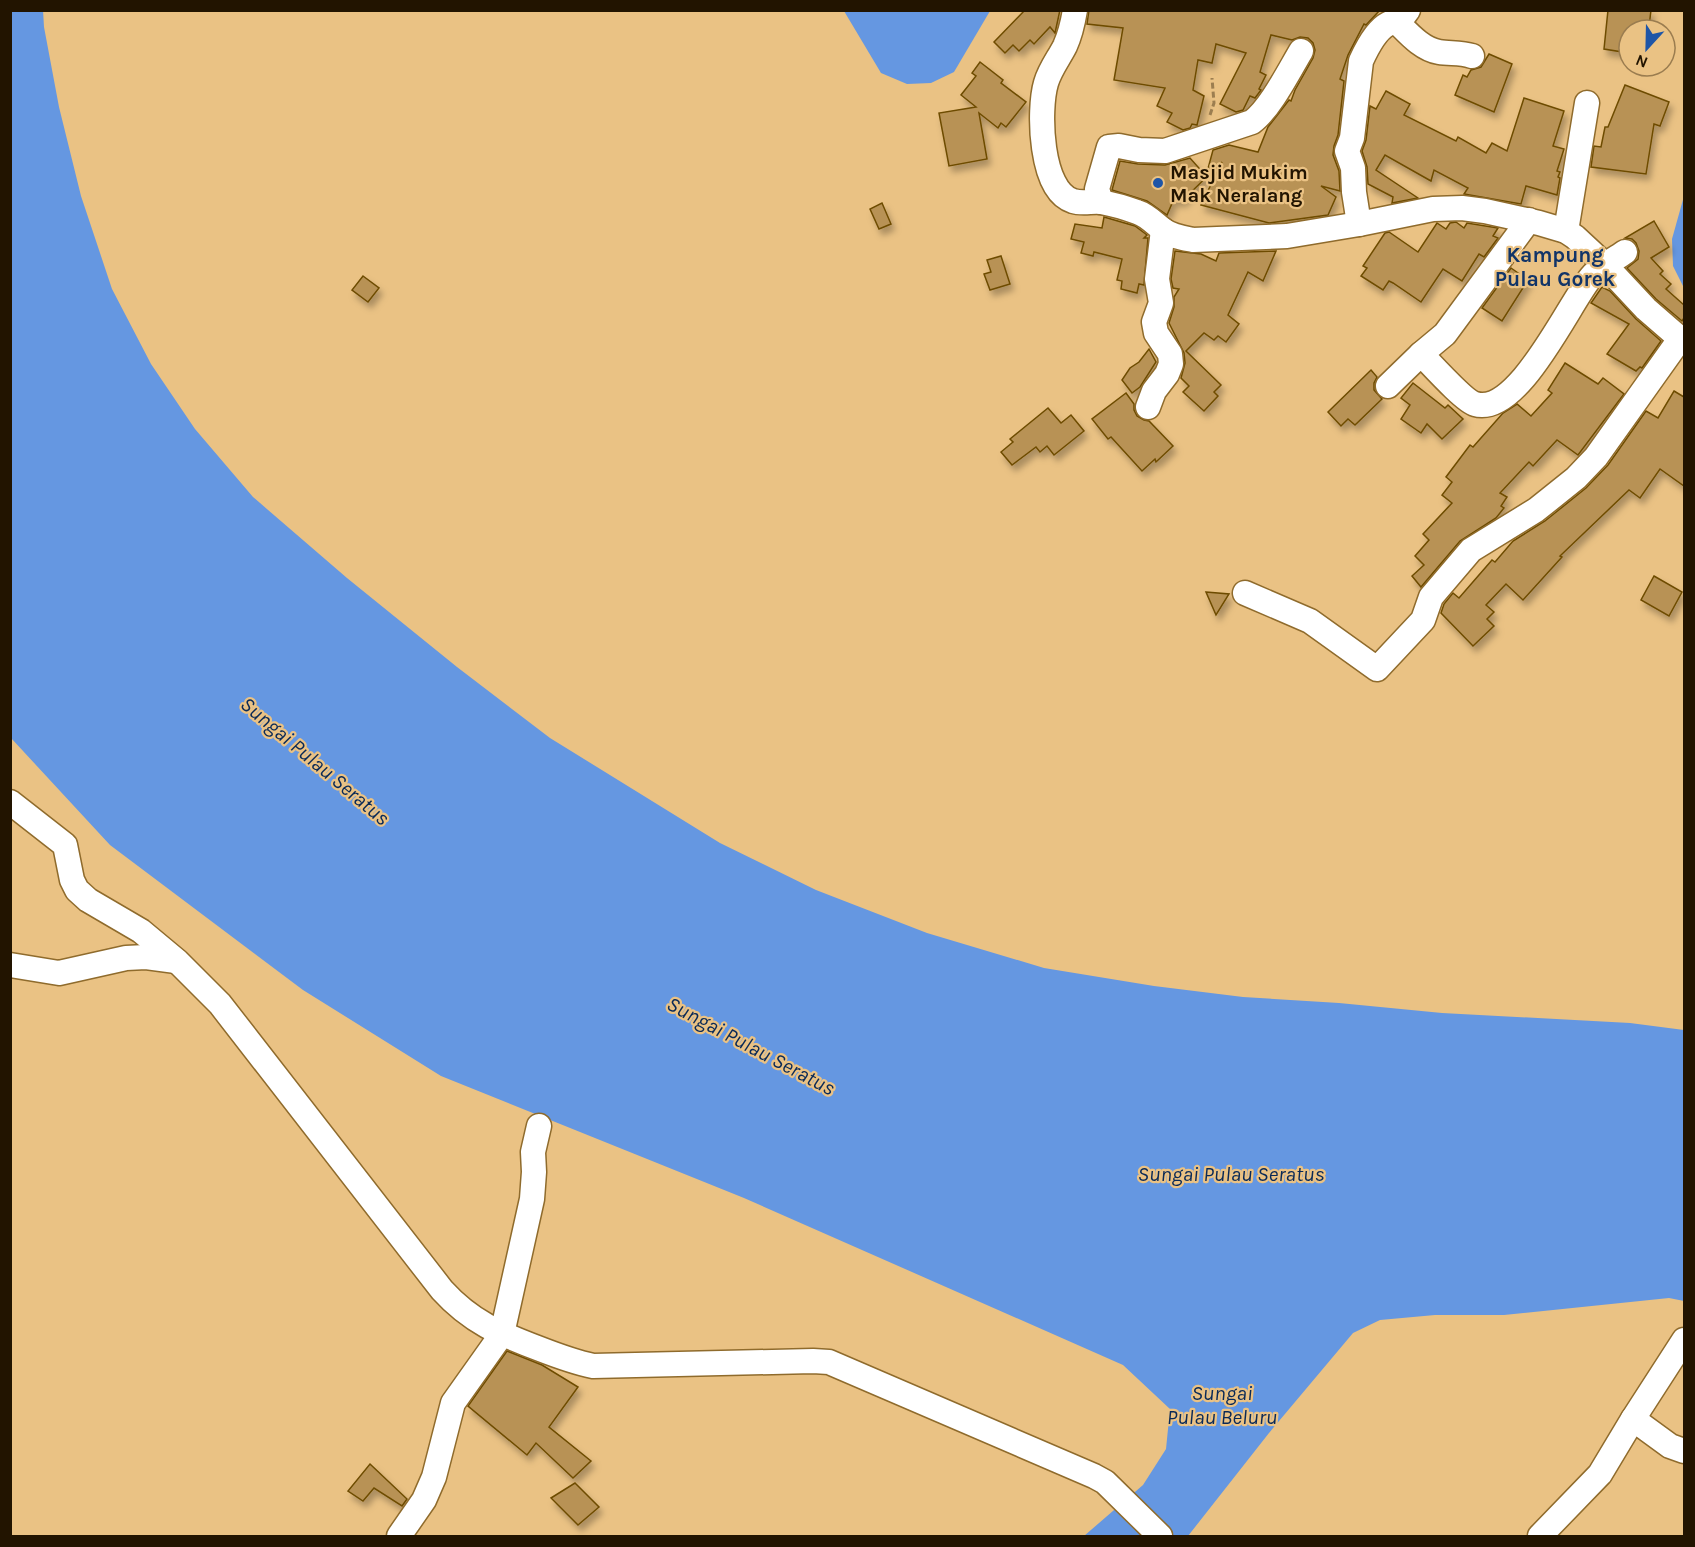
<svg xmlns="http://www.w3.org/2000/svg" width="1695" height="1547" viewBox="0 0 1695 1547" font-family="Karla,sans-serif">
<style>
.water{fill:#6597e1}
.building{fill:#b89255;stroke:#6e4c01;stroke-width:1.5;filter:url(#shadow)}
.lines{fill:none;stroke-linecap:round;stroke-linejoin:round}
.minor-casing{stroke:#8f6b2c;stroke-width:27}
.path{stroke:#9c7e50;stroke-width:3;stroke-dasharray:6 3;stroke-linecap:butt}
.minor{stroke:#fff;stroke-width:24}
.poi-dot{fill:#1e55a7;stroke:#eac284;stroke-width:2}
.labels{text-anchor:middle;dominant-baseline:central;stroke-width:4.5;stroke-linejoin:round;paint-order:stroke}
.poi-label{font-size:20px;font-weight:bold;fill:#221400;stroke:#eac284;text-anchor:start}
.neighbourhood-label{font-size:21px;font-weight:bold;fill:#113468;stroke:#eac284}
.water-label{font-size:21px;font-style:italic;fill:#092957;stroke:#eac284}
</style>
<defs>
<filter id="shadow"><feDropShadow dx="3.5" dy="6" stdDeviation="3" flood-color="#0004"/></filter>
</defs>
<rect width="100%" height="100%" fill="#eac284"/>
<g class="water">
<polygon points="43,10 44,27 59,107 81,196 112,289 151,364 195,429 253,497 347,578 457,667 550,738 720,843 816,890 927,933 1044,968 1154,986 1243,997 1339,1003 1442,1013 1630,1023 1684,1030 1684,1301 1669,1298 1504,1315 1435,1315 1380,1320 1353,1333 1269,1433 1188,1536 1084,1536 1143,1485 1166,1449 1170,1409 1123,1365 744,1198 441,1076 303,990 110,845 11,738 10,11"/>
<polygon points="844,11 990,11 954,72 931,83 907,84 881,73"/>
<polygon points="1684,196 1684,288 1673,266 1672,239"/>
</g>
<g class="building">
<polygon points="1025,10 1060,10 1055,33 1050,27 1034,44 1030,40 1019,51 1013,45 1005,53 994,42"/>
<polygon points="1089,10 1380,10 1366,25 1364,24 1348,55 1340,79 1344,81 1338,135 1334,146 1333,155 1339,171 1340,191 1321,186 1336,197 1328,215 1269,223 1201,205 1222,162 1182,201 1174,199 1167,215 1147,201 1112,190 1120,161 1138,164 1165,165 1190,158 1206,176 1213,150 1229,145 1258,152 1268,127 1289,100 1291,101 1295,90 1313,58 1315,50 1313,43 1308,38 1300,37 1292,40 1271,35 1260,72 1266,75 1259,89 1261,90 1255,98 1250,96 1243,110 1236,112 1220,104 1246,53 1216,44 1212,63 1198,60 1193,90 1204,96 1197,125 1192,124 1190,128 1183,130 1167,122 1172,113 1157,106 1165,88 1114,80 1123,28 1087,24"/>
<polygon points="1608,10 1651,10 1649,27 1646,27 1646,30 1629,30 1629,53 1604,49"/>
<polygon points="1489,54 1512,64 1494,112 1455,95 1463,75 1467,77 1471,70 1481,67"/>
<polygon points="980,62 1003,80 1001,83 1026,102 1006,127 1001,123 998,128 979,113 987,159 949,166 939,113 976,107 961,95 976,76 972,73"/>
<polygon points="1625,85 1669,102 1660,126 1654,124 1646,174 1591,167 1594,146 1601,147 1605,127 1608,127"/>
<polygon points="1386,91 1410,104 1404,115 1456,141 1458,137 1486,153 1492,143 1507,151 1524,98 1564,111 1553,146 1564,149 1557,171 1560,172 1558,177 1560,178 1557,195 1526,186 1521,204 1464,194 1468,188 1434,170 1431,181 1385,155 1376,170 1418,198 1392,203 1393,197 1368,184 1367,167 1362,151 1366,140 1370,106 1376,109"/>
<polygon points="882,203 891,224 879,229 870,209"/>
<polygon points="1104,217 1135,226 1147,235 1144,238 1148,238 1144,285 1139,284 1137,293 1121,289 1122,281 1117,280 1122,259 1094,252 1093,256 1081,253 1084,242 1071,239 1075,224 1102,228"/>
<polygon points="1654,221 1669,247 1651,258 1663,271 1660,274 1671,284 1666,289 1684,305 1684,318 1682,321 1656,299 1627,268 1638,259 1639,251 1636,243 1632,239 1625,238"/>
<polygon points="1456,222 1464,228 1467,223 1498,228 1493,236 1498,238 1484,257 1479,254 1462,281 1443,269 1421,302 1393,283 1389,281 1383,290 1361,276 1367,268 1363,266 1385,233 1389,232 1418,252 1437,223 1446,229 1450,223"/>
<polygon points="1175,251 1201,254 1216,261 1219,253 1276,251 1263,281 1248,272 1228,315 1239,324 1226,342 1218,336 1214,340 1204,333 1186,351 1221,385 1214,392 1218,396 1204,411 1183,392 1189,386 1181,378 1185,363 1184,353 1169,323 1174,307 1174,297 1179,289 1173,288 1171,279"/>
<polygon points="1001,256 1010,284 990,290 984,274 991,272 987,260"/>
<polygon points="1511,268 1528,280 1502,321 1482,308"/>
<polygon points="363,276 379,288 368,302 352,290"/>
<polygon points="1602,287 1610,291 1636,319 1661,341 1642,368 1640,367 1636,371 1607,354 1629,324 1591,303"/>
<polygon points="1149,349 1156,362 1140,387 1132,393 1122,380 1130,368 1139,362"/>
<polygon points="1565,363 1598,384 1603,378 1624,394 1578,455 1557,440 1533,466 1529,462 1500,493 1507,497 1501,506 1504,508 1496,518 1460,541 1421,587 1412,576 1424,565 1415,556 1429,540 1423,534 1452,503 1442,495 1452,482 1446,477 1470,445 1473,447 1503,413 1517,404 1531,416 1552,393 1548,390"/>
<polygon points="1371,370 1377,377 1374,383 1374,390 1382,399 1355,425 1348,419 1341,426 1328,412"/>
<polygon points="1413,383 1445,408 1448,405 1463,419 1442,439 1427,424 1421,433 1401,419 1410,405 1401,398"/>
<polygon points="1674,391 1684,397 1684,486 1660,469 1640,498 1629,490 1560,556 1562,557 1523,600 1506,584 1486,605 1494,612 1487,619 1494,626 1473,646 1441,613 1444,604 1453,593 1459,598 1492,560 1495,562 1513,541 1545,521 1586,488 1608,465 1646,411 1658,418"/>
<polygon points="1126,393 1134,404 1134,410 1137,416 1144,420 1149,421 1173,446 1156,462 1155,459 1142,471 1111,437 1108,439 1092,419"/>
<polygon points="1048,408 1061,423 1071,415 1084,431 1054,455 1047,446 1040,452 1036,447 1012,465 1001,452 1013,442 1010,439"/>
<polygon points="1654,576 1682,592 1669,616 1641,600"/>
<polygon points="1206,592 1229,594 1216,615"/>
<polygon points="507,1351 542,1365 578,1387 549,1427 591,1461 573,1478 536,1443 527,1455 468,1406"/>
<polygon points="370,1464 407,1499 402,1506 374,1488 363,1501 348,1491"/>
<polygon points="575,1483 599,1507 578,1525 551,1498"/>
</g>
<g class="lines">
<defs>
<g id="minor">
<path d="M1075,10C1073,22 1070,35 1065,46C1059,58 1050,69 1046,83C1038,110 1040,191 1073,201C1082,204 1092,201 1101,202C1112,204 1126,208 1137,212C1147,215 1154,223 1163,230C1171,236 1183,238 1193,240L1287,236L1359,224L1433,209L1462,208L1485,211L1539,223L1566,231L1575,237L1603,263L1646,309L1684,342"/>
<path d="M1397,22C1409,34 1422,49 1439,52C1450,54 1460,52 1472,56"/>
<path d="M1101,202L1097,189L1109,147L1119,146L1139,150L1165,151L1252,122C1270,109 1289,71 1301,51"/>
<path d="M1359,224L1354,192L1353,168L1347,151L1352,138L1361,61C1366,50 1376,30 1388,24C1398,19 1401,21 1408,10"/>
<polyline points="1566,231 1587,103"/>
<polyline points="1421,354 1445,334 1529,220"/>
<path d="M1388,386L1421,354C1431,364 1464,401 1475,404C1518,417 1568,305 1591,277C1599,267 1614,260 1625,252"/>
<polyline points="1148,407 1154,391 1167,374 1171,364 1170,354 1156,333 1154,322 1161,303 1157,279 1163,230"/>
<polyline points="1245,593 1310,621 1377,669 1423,620 1431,597 1471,550 1536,510 1576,478 1596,457 1680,339"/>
<path d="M10,802L65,845L72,880L77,890L88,900L141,931L177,961L220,1004L442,1290C471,1322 500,1334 540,1349C558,1356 574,1362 593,1366L813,1361L829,1362L1094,1476L1105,1482L1160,1536"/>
<polyline points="10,965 59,973 126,958 146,957 176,961"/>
<polyline points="1633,1419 1684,1340"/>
<polyline points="399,1536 424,1500 434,1477 453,1403 502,1334 532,1199 534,1172 533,1152 539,1126"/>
<polyline points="1540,1536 1600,1474 1633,1419 1670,1446 1684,1451"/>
</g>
</defs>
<use href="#minor" class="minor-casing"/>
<polyline class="path" points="1210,115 1214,103 1212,78"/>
<use href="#minor" class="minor"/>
</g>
<circle class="poi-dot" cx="1158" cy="183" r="6"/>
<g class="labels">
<g class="poi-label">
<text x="1170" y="172">Masjid Mukim<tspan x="1170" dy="23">Mak Neralang</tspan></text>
</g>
<g class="neighbourhood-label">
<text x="1555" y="255">Kampung<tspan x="1555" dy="24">Pulau Gorek</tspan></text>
</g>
<g class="water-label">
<text transform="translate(315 761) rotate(40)">Sungai Pulau Seratus</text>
<text transform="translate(751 1046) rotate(28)">Sungai Pulau Seratus</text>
<text x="1231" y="1174">Sungai Pulau Seratus</text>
<text x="1222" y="1393">Sungai<tspan x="1222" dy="24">Pulau Beluru</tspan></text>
</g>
</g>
<rect width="1695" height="1547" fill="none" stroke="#221400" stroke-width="24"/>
<g transform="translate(1647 48) rotate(202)"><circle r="28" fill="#eac284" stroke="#9a7c4f" stroke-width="1.5"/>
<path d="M0-4.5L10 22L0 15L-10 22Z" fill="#1e55a7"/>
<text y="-9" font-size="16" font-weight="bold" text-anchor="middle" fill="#221400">N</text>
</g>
</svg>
